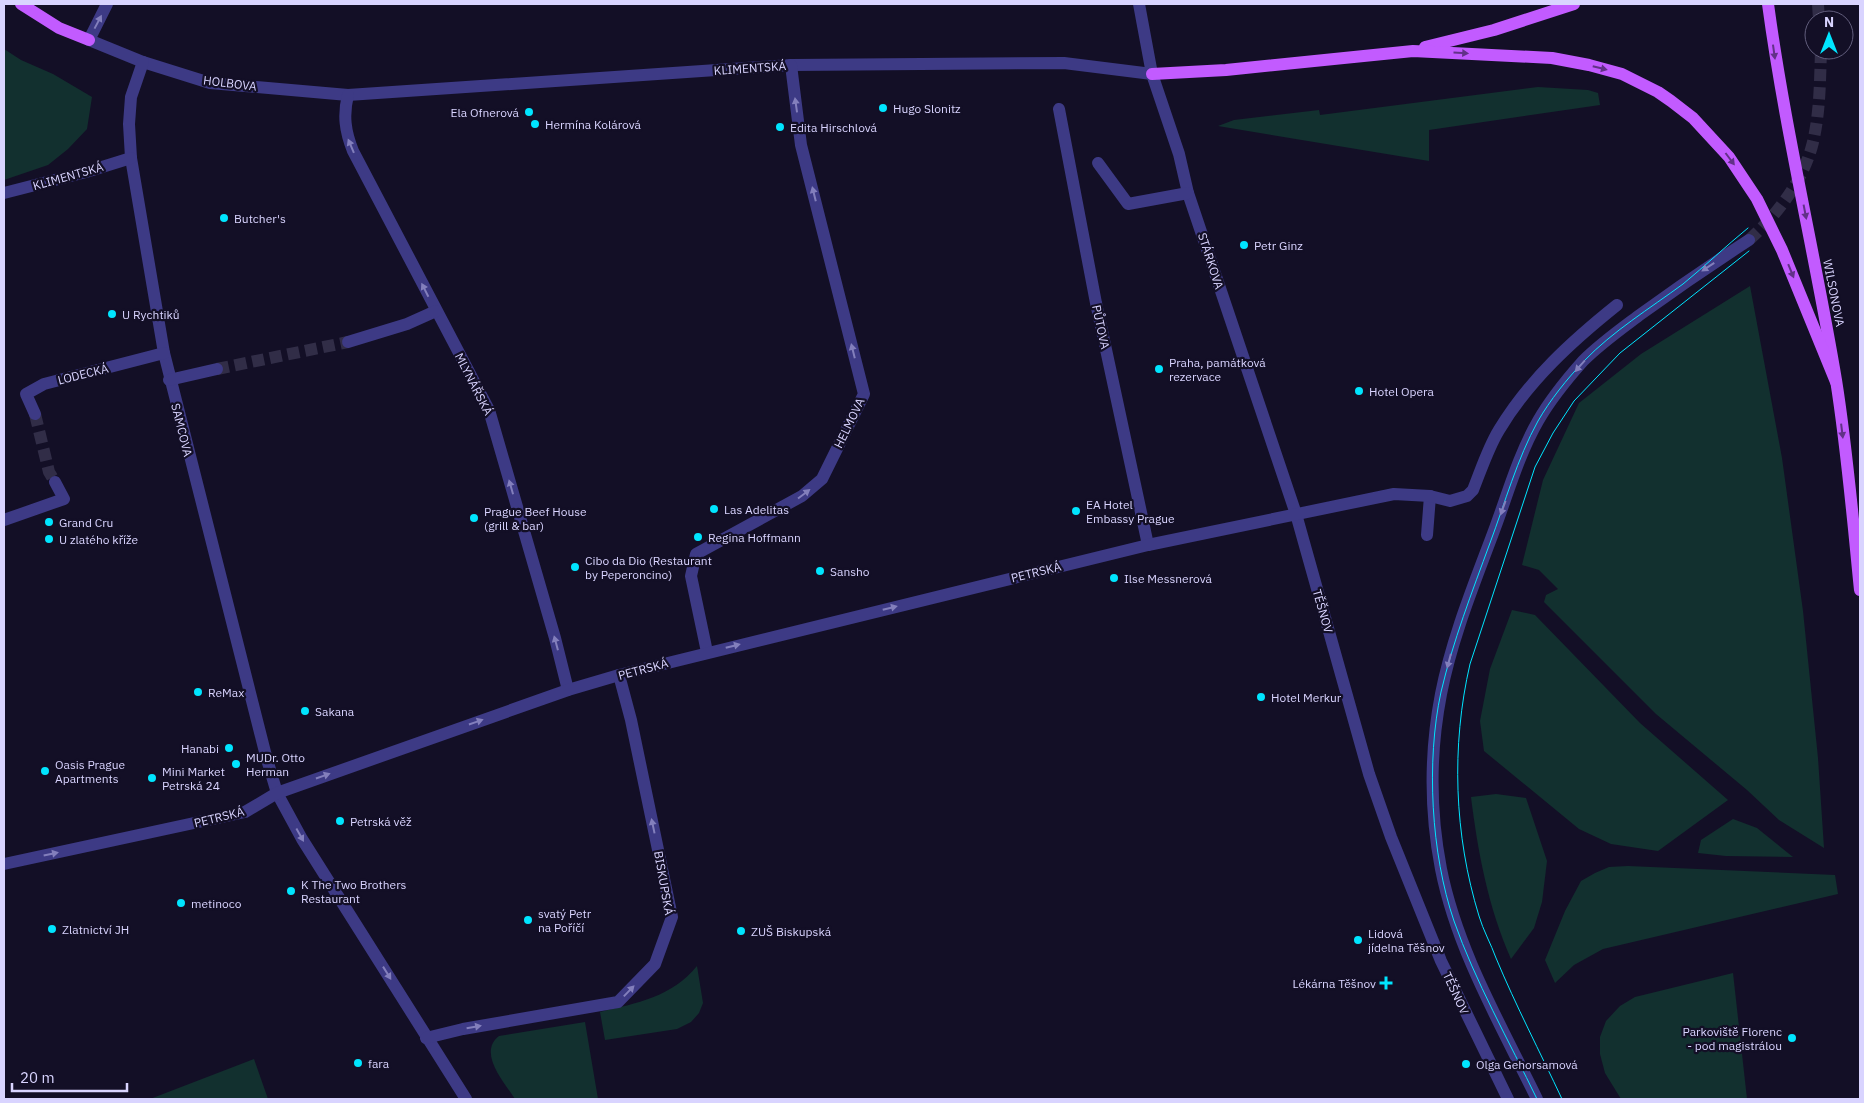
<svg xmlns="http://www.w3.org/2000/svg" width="1864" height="1103" viewBox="0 0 1864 1103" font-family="'IBM Plex Sans',sans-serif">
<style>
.green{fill:#12302f}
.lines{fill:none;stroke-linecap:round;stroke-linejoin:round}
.minor-tunnel{stroke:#312d47;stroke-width:12;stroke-dasharray:12 6;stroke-linecap:butt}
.minor{stroke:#3d3a85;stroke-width:12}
.major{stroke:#c25bff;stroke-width:12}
.tram{stroke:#00e5ff;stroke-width:1}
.oneway{fill:#837fbc}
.oneway2{fill:#623188}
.poi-dot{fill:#00e5ff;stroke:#130f26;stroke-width:2}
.labels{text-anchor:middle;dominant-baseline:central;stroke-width:4.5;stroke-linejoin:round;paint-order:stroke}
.street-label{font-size:12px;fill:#d9d4ff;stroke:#130f26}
.poi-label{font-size:12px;fill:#d9d4ff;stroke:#130f26;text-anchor:start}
</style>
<rect width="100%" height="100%" fill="#130f26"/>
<g class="green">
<polygon points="4,49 21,60 53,74 92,97 87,129 68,149 48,165 4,180"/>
<polygon points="1538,87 1588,90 1598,93 1600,105 1429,130 1429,161 1218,126 1234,120 1319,110 1320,115"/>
<polygon points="1750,286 1782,458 1803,611 1818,758 1824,848 1779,820 1747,790 1656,714 1544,602 1546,595 1558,589 1539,570 1522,565 1543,480 1579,403 1641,354"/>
<polygon points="1512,610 1535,615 1640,723 1728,800 1658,851 1611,844 1579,829 1484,751 1480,721 1490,669"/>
<path d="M1496,794L1526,798L1547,861L1542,902L1534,928L1511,959C1488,907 1478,853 1471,797Z"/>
<polygon points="1733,819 1757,828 1793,857 1726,856 1698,853 1701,840"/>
<polygon points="1628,866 1835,875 1838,894 1603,949 1574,965 1555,983 1545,960 1565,911 1581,881 1595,873 1609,867"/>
<path d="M697,966L703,1003L699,1013L691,1022L677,1029L605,1040L600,1012C637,1003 672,997 697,966Z"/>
<polygon points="1733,973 1747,1099 1621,1099 1605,1073 1600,1054 1600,1037 1606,1021 1620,1006 1635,997"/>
<path d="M585,1022L598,1099H515C505,1083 477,1053 499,1036Z"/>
<polygon points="254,1059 268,1099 150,1099"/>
</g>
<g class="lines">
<g class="minor-tunnel">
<polyline points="1818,4 1819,20"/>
<path d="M1749,240C1777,215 1804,180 1813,142C1820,112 1820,80 1821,50"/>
<polyline points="217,369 348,342"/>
<polyline points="35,414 49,472 55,482"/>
</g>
<g class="minor">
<polyline points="107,4 89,40 143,62 210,83 348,95 791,65 1064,63 1152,74"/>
<polyline points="1139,4 1152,74 1179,154 1188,193 1296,514 1369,774 1391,837 1441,961 1508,1099"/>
<polyline points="143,62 131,97 129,124 131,158 164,353 266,756 277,793 302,839 466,1099"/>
<path d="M348,95C343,115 345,131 353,151L489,410L555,638L568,690"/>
<polyline points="1059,109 1096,303 1148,545"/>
<polyline points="1098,163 1128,204 1188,193"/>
<polyline points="4,193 86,172 131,158"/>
<polyline points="348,342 407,324 436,311"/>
<polyline points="169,380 217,369"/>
<polyline points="35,414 26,394 44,384 164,353"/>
<polyline points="4,520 64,499 55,482"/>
<polyline points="1427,535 1430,496"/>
<polyline points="707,652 691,576 696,554 802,496 822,479 864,394 801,145 791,65"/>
<path d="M4,864L245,812L277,793L568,690L619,675L1148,545L1394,494L1430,496L1450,501L1467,496L1473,490C1481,470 1488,448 1499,430C1529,380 1572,341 1617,305"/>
<polyline points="426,1038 463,1029 618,1002 655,964 672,917 631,720 619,675"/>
<path d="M1537,1099C1501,1025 1457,950 1441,869C1430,812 1430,751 1441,694C1452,637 1475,582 1495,528C1508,493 1519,454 1538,421C1550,400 1567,379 1583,361C1601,343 1621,329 1641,314C1677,288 1712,264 1749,240"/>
</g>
<g class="major">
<polyline points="21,4 59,28 89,40"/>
<path d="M1768,4C1785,130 1815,254 1836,380C1847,449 1853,520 1860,590"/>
<polyline points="1425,47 1494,30 1574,4"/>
<polyline points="1152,74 1226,70 1413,51 1552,58 1589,65 1622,74 1658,92 1671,101 1693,118 1729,157 1757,199 1782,250 1836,382"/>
</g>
<g class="tram">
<path d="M1537,1099C1509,1041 1475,981 1454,921C1431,854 1426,761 1441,692C1453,641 1472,592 1490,543C1505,503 1517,459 1538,421C1550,400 1567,379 1584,361C1613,331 1649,309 1683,284C1705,266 1726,246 1748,228"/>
<path d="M1562,1099C1540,1052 1516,1006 1496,958C1491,944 1483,930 1479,916C1454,835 1451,746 1470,664L1535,467L1553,433L1574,401L1620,353L1749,251"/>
</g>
</g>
<defs><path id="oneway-solid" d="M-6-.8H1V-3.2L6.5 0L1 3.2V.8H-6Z" transform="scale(1.25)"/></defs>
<g class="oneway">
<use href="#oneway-solid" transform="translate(98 22) rotate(-62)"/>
<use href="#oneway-solid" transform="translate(796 105) rotate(-98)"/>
<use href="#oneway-solid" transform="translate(351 146) rotate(-113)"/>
<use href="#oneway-solid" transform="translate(814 194) rotate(-104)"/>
<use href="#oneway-solid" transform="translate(1708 267) rotate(147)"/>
<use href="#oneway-solid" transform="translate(425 290) rotate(-117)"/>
<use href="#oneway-solid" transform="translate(853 351) rotate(-104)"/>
<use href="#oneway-solid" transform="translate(1580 366) rotate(131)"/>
<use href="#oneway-solid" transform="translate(511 487) rotate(-106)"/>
<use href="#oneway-solid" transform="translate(804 494) rotate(-37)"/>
<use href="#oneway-solid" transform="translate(1503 508) rotate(110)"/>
<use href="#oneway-solid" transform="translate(890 608) rotate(-14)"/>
<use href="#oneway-solid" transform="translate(556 643) rotate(-105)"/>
<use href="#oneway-solid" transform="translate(733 646) rotate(-14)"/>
<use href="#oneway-solid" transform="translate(1449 661) rotate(105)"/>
<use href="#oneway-solid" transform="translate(476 722) rotate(-19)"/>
<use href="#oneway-solid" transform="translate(323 776) rotate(-19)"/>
<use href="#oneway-solid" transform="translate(653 826) rotate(-102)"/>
<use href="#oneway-solid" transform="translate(300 835) rotate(61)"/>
<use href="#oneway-solid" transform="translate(51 854) rotate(-12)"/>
<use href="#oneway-solid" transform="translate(387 973) rotate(58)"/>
<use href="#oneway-solid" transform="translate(629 991) rotate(-46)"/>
<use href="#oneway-solid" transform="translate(474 1027) rotate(-10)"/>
</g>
<g class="oneway2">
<use href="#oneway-solid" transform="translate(1774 52) rotate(82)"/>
<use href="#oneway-solid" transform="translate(1461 53) rotate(3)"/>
<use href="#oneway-solid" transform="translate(1600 68) rotate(14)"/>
<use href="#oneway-solid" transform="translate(1730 159) rotate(53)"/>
<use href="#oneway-solid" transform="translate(1805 212) rotate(79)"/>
<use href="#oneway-solid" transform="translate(1791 271) rotate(68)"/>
<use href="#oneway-solid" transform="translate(1842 431) rotate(83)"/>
</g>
<g class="poi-dot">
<circle cx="883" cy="108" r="5"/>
<circle cx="529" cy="112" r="5"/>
<circle cx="535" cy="124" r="5"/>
<circle cx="780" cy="127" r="5"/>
<circle cx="224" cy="218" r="5"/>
<circle cx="1244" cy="245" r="5"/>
<circle cx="112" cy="314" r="5"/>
<circle cx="1159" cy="369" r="5"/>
<circle cx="1359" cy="391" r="5"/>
<circle cx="714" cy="509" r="5"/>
<circle cx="1076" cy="511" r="5"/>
<circle cx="474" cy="518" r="5"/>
<circle cx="49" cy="522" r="5"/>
<circle cx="698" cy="537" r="5"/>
<circle cx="49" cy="539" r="5"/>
<circle cx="575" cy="567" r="5"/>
<circle cx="820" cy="571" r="5"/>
<circle cx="1114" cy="578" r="5"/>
<circle cx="198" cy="692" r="5"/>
<circle cx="1261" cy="697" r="5"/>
<circle cx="305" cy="711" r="5"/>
<circle cx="229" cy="748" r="5"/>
<circle cx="236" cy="764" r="5"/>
<circle cx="45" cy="771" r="5"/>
<circle cx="152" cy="778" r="5"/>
<circle cx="340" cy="821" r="5"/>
<circle cx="291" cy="891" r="5"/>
<circle cx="181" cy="903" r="5"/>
<circle cx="528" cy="920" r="5"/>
<circle cx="52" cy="929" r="5"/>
<circle cx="741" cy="931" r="5"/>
<circle cx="1358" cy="940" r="5"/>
<path d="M1383.5 975.5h5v5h5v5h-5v5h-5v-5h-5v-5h5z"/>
<circle cx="1792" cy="1038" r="5"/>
<circle cx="358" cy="1063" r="5"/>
<circle cx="1466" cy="1064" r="5"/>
</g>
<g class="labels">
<g class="street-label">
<text transform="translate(750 68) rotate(-4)">KLIMENTSKÁ</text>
<text transform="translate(230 83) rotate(7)">HOLBOVA</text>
<text transform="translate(68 176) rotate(-16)">KLIMENTSKÁ</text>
<text transform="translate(1211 261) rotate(72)">STÁRKOVA</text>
<text transform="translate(1834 293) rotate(79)">WILSONOVA</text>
<text transform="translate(1101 327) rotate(78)">PŮTOVA</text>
<text transform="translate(83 374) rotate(-14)">LODECKÁ</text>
<text transform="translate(474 384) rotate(63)">MLYNÁŘSKÁ</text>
<text transform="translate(849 423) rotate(-64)">HELMOVA</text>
<text transform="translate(182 430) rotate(76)">SAMCOVA</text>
<text transform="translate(1036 572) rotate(-14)">PETRSKÁ</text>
<text transform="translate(1323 611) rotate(74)">TĚŠNOV</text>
<text transform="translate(643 669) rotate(-15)">PETRSKÁ</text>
<text transform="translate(219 817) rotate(-14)">PETRSKÁ</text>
<text transform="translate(664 883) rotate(80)">BISKUPSKÁ</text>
<text transform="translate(1456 993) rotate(65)">TĚŠNOV</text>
</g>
<g class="poi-label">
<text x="893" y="108">Hugo Slonitz</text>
<text x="519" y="112" text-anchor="end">Ela Ofnerová</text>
<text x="545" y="124">Hermína Kolárová</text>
<text x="790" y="127">Edita Hirschlová</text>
<text x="234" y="218">Butcher's</text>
<text x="1254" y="245">Petr Ginz</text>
<text x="122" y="314">U Rychtiků</text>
<text x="1169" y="362">Praha, památková<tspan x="1169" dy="14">rezervace</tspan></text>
<text x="1369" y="391">Hotel Opera</text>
<text x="1086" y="504">EA Hotel<tspan x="1086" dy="14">Embassy Prague</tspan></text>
<text x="724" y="509">Las Adelitas</text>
<text x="484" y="511">Prague Beef House<tspan x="484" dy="14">(grill &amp; bar)</tspan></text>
<text x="59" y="522">Grand Cru</text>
<text x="708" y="537">Regina Hoffmann</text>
<text x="59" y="539">U zlatého kříže</text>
<text x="585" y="560">Cibo da Dio (Restaurant<tspan x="585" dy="14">by Peperoncino)</tspan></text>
<text x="830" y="571">Sansho</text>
<text x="1124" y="578">Ilse Messnerová</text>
<text x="208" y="692">ReMax</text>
<text x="1271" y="697">Hotel Merkur</text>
<text x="315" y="711">Sakana</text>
<text x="219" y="748" text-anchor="end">Hanabi</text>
<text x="246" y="757">MUDr. Otto<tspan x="246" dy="14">Herman</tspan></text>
<text x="55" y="764">Oasis Prague<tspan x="55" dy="14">Apartments</tspan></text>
<text x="162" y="771">Mini Market<tspan x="162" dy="14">Petrská 24</tspan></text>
<text x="350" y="821">Petrská věž</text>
<text x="301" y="884">K The Two Brothers<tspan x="301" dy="14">Restaurant</tspan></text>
<text x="191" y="903">metinoco</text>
<text x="538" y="913">svatý Petr<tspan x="538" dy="14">na Poříčí</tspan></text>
<text x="62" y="929">Zlatnictví JH</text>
<text x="751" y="931">ZUŠ Biskupská</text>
<text x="1368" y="933">Lidová<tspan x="1368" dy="14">jídelna Těšnov</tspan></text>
<text x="1376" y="983" text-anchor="end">Lékárna Těšnov</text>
<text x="1782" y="1031" text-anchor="end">Parkoviště Florenc<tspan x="1782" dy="14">- pod magistrálou</tspan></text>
<text x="368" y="1063">fara</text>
<text x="1476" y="1064">Olga Gehorsamová</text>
</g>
</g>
<rect width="1864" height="1103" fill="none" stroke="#d9d4ff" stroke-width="10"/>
<g transform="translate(1829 35)"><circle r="24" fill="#130f26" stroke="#625e7d"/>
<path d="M0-4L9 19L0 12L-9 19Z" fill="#00e5ff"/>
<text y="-8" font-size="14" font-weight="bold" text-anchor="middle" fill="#d9d4ff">N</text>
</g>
<path d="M12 1083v8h115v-8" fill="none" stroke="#d9d4ff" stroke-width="2.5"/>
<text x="20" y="1083" font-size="15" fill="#d9d4ff" stroke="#130f26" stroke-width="4" paint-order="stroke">20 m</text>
</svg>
